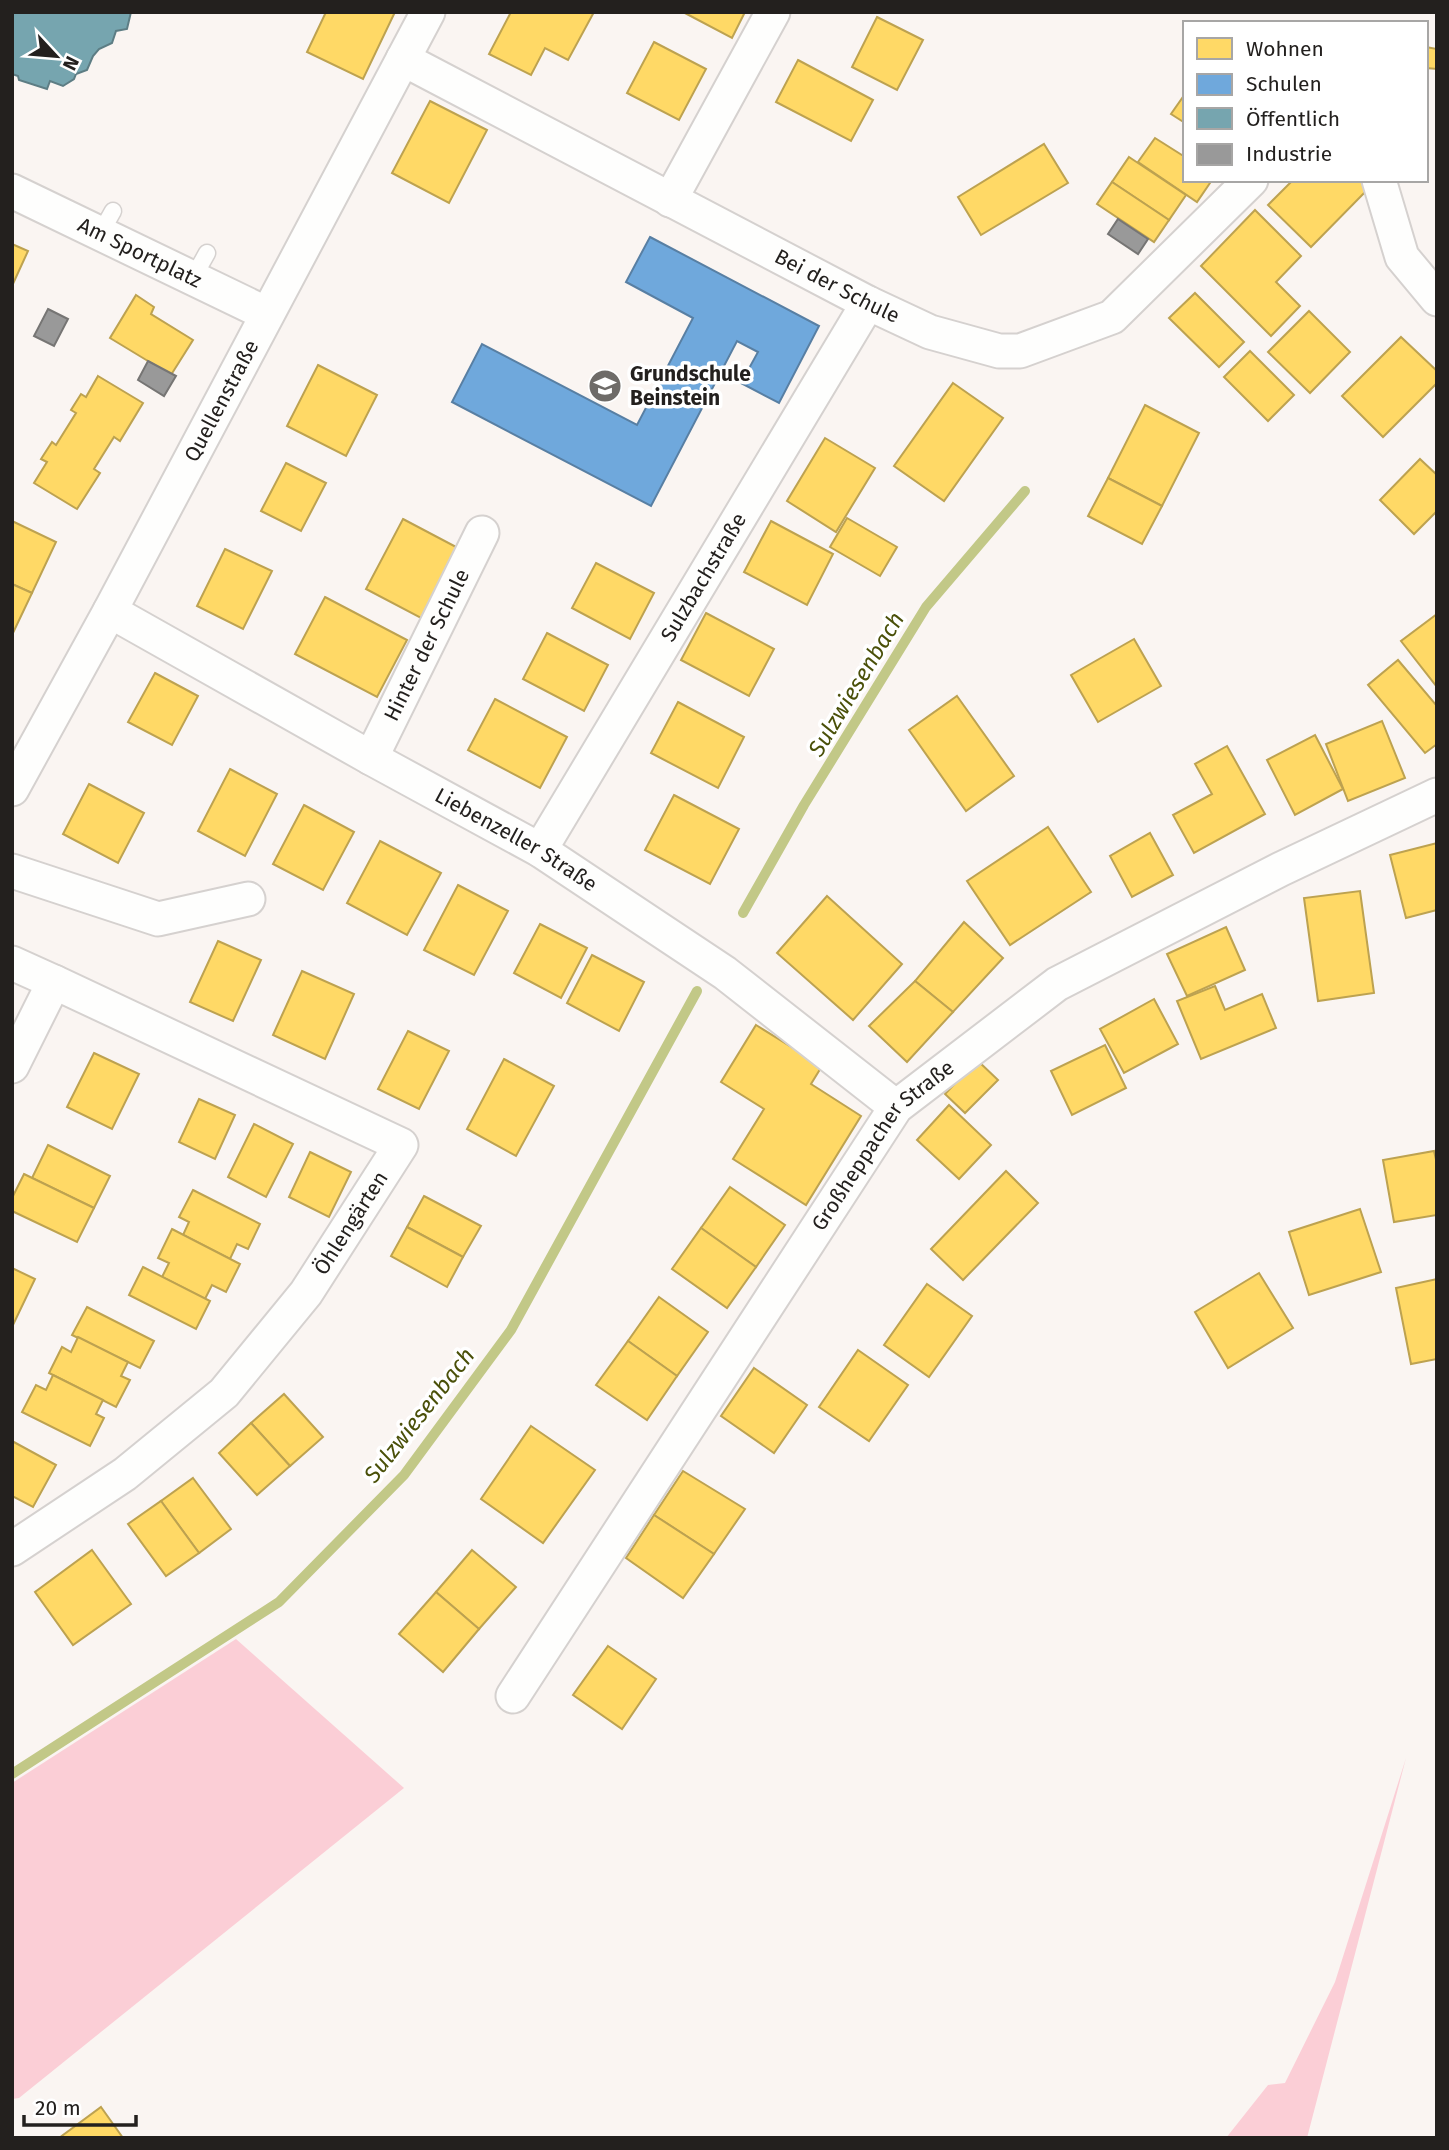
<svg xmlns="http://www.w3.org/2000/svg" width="1449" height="2150" viewBox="0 0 1449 2150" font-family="'Fira Sans',sans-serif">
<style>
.green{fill:#fbced6}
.homes{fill:#ffd966;stroke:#bda250;stroke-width:2}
.schools{fill:#6fa8dc;stroke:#587fa3;stroke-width:2}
.public{fill:#76a5af;stroke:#5d7d84;stroke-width:2}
.industry{fill:#999;stroke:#767574;stroke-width:2}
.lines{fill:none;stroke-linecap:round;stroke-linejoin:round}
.stream{stroke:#c2c887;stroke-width:10}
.lane-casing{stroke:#d5d1cf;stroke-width:19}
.street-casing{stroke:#d5d1cf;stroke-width:37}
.lane{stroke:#fefefd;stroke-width:16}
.street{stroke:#fefefd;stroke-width:33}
.labels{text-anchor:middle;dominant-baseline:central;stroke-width:7;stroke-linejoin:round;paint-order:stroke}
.street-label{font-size:21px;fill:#23201e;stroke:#fff}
.poi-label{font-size:21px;font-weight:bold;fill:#23201e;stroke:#fff;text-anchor:start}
.water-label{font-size:23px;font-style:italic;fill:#4a5009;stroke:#fff}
</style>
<rect width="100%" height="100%" fill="#faf5f2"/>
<g class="green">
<polygon points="236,1639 404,1788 19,2098 12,2099 12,1783"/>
<polygon points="1406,1758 1307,2138 1226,2138 1268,2085 1285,2083 1335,1982"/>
</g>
<g class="homes">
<polygon points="326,12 395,12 363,79 307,52"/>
<polygon points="511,12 594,12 568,60 545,48 531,75 489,54"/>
<polygon points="683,12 745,12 732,38"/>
<polygon points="877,17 923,40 897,90 852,67"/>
<polygon points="654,42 706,69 679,120 627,93"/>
<polygon points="1426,47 1437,49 1437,69 1426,68"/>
<polygon points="798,60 873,100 851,141 776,102"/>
<polygon points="1185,94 1185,123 1171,114"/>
<polygon points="430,101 487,130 449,203 392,173"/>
<polygon points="1155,138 1185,157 1185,180 1212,180 1197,202 1138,162"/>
<polygon points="1044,144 1068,183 981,235 958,197"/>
<polygon points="1129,157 1186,195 1169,220 1112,182"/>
<polygon points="1293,180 1365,180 1371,186 1311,247 1268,205"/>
<polygon points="1112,182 1169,220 1154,242 1097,204"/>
<polygon points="1255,210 1301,256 1276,282 1300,306 1271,336 1201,266"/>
<polygon points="12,244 28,251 12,286"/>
<polygon points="1195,293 1244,342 1219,367 1169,318"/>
<polygon points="136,295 154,307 151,314 193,340 171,375 110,338"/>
<polygon points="1309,311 1350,352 1310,393 1268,352"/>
<polygon points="1401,337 1437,371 1437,383 1383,437 1342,396"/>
<polygon points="1250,351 1294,395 1268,421 1224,377"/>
<polygon points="318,365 377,395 346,456 287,426"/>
<polygon points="98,376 143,403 120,441 114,437 94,469 100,473 77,509 34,483 47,462 41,459 52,442 56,445 76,413 71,410 81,394 86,397"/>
<polygon points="953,383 1003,418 944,501 894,466"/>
<polygon points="1145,405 1199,433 1162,506 1108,478"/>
<polygon points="825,438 875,468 836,532 787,501"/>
<polygon points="1420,459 1437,475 1437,511 1414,534 1380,500"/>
<polygon points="286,463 326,483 301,531 261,511"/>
<polygon points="1108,478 1162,506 1142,544 1088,516"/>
<polygon points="847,518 897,547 880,576 830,547"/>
<polygon points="403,519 458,548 421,618 366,589"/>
<polygon points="12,521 56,542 32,593 12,584"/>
<polygon points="771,521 833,554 807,605 744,572"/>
<polygon points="225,549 272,571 243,629 197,606"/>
<polygon points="596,563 654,593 630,639 572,608"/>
<polygon points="12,584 32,593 12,635"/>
<polygon points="325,597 407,640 377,697 295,654"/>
<polygon points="706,613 774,649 749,696 681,660"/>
<polygon points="1437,614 1437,687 1401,641"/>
<polygon points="547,633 608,665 584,711 523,679"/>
<polygon points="1134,639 1161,686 1098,722 1071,675"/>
<polygon points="1398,660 1437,706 1437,744 1425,753 1368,685"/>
<polygon points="155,673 198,696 172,745 128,722"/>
<polygon points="957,696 1014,776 966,811 909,730"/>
<polygon points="495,699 567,737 540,788 468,750"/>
<polygon points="678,702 744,737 718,788 651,753"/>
<polygon points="1382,721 1405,778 1348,801 1326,744"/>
<polygon points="1315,735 1343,789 1295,815 1267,760"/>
<polygon points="1227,746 1265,814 1194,853 1173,815 1212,794 1195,764"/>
<polygon points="230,769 277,794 245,856 198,831"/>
<polygon points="89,784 144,813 118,863 63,834"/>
<polygon points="674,795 739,829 710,884 645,850"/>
<polygon points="304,805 354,832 323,890 273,864"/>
<polygon points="1048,827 1091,892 1010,945 967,881"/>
<polygon points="1150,833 1173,875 1132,897 1110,856"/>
<polygon points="380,841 441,873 407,935 347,903"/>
<polygon points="1437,843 1437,910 1406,918 1390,855"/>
<polygon points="458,885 508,911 474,975 424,950"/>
<polygon points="1360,891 1374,993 1318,1001 1304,898"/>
<polygon points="827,896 902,964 853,1020 777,953"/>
<polygon points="964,922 1003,958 953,1012 915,981"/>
<polygon points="540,924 587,948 561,998 514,973"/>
<polygon points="1226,927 1245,970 1187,996 1167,954"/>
<polygon points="218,941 261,960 233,1021 190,1002"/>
<polygon points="592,955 644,982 619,1031 567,1003"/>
<polygon points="302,971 354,994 325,1059 273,1035"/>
<polygon points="915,981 953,1012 907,1062 869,1026"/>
<polygon points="1215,986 1225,1010 1262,994 1276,1028 1201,1059 1177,1001"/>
<polygon points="1154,999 1178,1044 1124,1073 1100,1029"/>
<polygon points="756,1025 822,1066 811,1084 861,1116 806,1205 733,1159 764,1109 721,1082"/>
<polygon points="408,1031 449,1051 419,1109 378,1089"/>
<polygon points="1105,1045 1126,1088 1072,1115 1051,1071"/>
<polygon points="94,1053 139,1074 112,1129 67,1107"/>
<polygon points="504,1059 554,1086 516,1156 467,1129"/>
<polygon points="977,1060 998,1080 965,1113 945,1094"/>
<polygon points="199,1099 235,1115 215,1159 179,1142"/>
<polygon points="949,1105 991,1145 959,1179 917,1140"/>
<polygon points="254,1124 293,1144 266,1197 228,1177"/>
<polygon points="48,1145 110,1176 94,1208 32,1178"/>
<polygon points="1434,1151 1437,1164 1437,1215 1394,1222 1383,1160"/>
<polygon points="310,1152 351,1172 329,1217 289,1197"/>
<polygon points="1006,1171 1038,1203 963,1280 931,1249"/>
<polygon points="24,1174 94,1208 77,1242 12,1211 12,1198"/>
<polygon points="730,1187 785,1225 756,1267 701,1228"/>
<polygon points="193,1190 260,1224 248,1249 237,1244 230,1259 183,1235 189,1222 179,1217"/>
<polygon points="424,1196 481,1226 463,1257 407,1227"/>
<polygon points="1360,1209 1381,1272 1309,1295 1289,1232"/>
<polygon points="407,1227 463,1257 447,1287 391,1256"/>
<polygon points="701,1228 756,1267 727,1308 672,1269"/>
<polygon points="172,1229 240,1264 226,1292 212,1285 205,1299 162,1277 169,1263 158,1258"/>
<polygon points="143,1267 210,1301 196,1329 129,1295"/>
<polygon points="12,1268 35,1279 12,1327"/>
<polygon points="1259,1273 1293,1328 1228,1368 1195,1312"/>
<polygon points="1437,1279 1437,1359 1411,1364 1396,1288"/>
<polygon points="927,1284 972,1316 929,1377 884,1345"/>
<polygon points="659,1297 708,1332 677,1376 628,1341"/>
<polygon points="87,1307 154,1341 140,1368 72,1335"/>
<polygon points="78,1337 128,1362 121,1376 130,1380 116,1407 49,1373 62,1347 71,1352"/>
<polygon points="628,1341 677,1376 647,1420 596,1385"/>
<polygon points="858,1350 908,1385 869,1441 819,1407"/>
<polygon points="754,1368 807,1405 774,1453 721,1416"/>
<polygon points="53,1375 103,1400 96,1414 104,1418 90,1446 22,1412 36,1385 46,1390"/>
<polygon points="284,1394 323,1437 290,1466 251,1423"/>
<polygon points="251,1423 290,1466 257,1495 219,1453"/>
<polygon points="531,1426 595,1470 543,1543 481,1499"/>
<polygon points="12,1441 56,1465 33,1507 12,1496"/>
<polygon points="683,1471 745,1509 714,1554 654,1515"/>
<polygon points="193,1478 231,1529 199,1553 161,1501"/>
<polygon points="161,1501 199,1553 166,1576 128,1524"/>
<polygon points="654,1515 714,1554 683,1598 626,1558"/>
<polygon points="92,1550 131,1604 73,1645 35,1592"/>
<polygon points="472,1550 516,1587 479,1629 436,1592"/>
<polygon points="436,1592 479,1629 443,1672 399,1634"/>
<polygon points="608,1646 656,1679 622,1729 573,1695"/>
<polygon points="101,2107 123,2138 59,2138"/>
</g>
<polygon class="schools" points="650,237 819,326 779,403 741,383 758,352 737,341 651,506 452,402 482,344 637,425 693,318 626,282"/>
<polygon class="public" points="12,12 131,12 127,29 116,31 112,43 99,49 93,56 87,70 76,74 74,79 63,86 50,81 47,89 19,80 18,76 12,74"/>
<g class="industry">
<polygon points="1118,219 1148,239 1138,254 1108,234"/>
<polygon points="48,309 68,319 54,346 34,336"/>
<polygon points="148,361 176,376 164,396 138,380"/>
</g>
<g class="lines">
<g class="stream">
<polyline points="743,913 804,805 926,607 1025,491"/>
<polyline points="12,1774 279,1602 404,1475 511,1330 697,991"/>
</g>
<defs>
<g id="lane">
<polyline points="100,234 113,211"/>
<polyline points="193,278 207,253"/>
</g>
<g id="street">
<path id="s1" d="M403,59L868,303L930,332L999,351H1020L1112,317L1251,180"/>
<polyline points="1379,180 1402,257 1437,299"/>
<path id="s2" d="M12,191L267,314"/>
<polyline points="670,200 773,12"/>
<path id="s3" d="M110,611L371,758L540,850L725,973L896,1107"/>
<path id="s4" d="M371,758L482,533"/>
<path id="s5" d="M12,789L110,611L428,12"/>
<path id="s6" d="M540,850L868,303"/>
<polyline points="12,871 158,919 248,899"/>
<polyline points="12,963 54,982 12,1066"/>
<path id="s7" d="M12,1549L125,1474L224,1393L306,1293L401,1145L54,982"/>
<path id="s8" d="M513,1696L896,1107L1057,984L1281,869L1437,795"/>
</g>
</defs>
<use href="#lane" class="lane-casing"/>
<use href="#street" class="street-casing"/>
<use href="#lane" class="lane"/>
<use href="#street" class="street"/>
</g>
<defs>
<symbol id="school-disc" viewBox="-11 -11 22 22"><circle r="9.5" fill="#6e6b68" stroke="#fff"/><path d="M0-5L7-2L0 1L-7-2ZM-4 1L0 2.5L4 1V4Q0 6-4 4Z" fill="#fff"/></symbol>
</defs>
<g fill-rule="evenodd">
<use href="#school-disc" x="586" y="367" width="38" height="38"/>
</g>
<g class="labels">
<g class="street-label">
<text stroke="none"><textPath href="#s2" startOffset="142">Am Sportplatz</textPath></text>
<text stroke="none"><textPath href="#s1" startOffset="490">Bei der Schule</textPath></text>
<text stroke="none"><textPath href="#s5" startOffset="441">Quellenstraße</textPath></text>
<text stroke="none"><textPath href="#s6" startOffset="318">Sulzbachstraße</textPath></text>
<text stroke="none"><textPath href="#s4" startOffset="126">Hinter der Schule</textPath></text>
<text stroke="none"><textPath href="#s3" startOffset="466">Liebenzeller Straße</textPath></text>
<text stroke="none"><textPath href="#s8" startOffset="665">Großheppacher Straße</textPath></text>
<text stroke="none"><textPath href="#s7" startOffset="476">Öhlengärten</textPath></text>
</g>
<g class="poi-label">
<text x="630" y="374">Grundschule<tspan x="630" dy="24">Beinstein</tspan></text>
</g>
<g class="water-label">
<text transform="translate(856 684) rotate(-59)">Sulzwiesenbach</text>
<text transform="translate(419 1415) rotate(-52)">Sulzwiesenbach</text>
</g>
</g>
<rect width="1449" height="2150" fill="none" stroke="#23201e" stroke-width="28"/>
<rect x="1183" y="21" width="245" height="161" fill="#ffffff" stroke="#a7a6a5" stroke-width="2"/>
<rect x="1197" y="38" width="35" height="21" fill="#ffd966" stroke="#a7a6a5" stroke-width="2"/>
<text x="1246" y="56" font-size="21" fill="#23201e">Wohnen</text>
<rect x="1197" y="74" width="35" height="21" fill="#6fa8dc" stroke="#a7a6a5" stroke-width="2"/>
<text x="1246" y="91" font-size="21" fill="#23201e">Schulen</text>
<rect x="1197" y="108" width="35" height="21" fill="#76a5af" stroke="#a7a6a5" stroke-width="2"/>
<text x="1246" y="126" font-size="21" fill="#23201e">Öffentlich</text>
<rect x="1197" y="144" width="35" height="21" fill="#999999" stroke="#a7a6a5" stroke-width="2"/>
<text x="1246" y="161" font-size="21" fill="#23201e">Industrie</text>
<g transform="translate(56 56) rotate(116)" stroke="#ffffff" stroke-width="5" paint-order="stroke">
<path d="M0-5L12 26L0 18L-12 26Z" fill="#23201e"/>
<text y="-10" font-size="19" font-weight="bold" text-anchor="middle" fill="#23201e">N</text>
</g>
<path d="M24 2115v10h112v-10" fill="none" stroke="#23201e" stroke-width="3.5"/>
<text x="35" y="2115" font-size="21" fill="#23201e" stroke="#ffffff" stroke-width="5" paint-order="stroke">20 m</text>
</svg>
